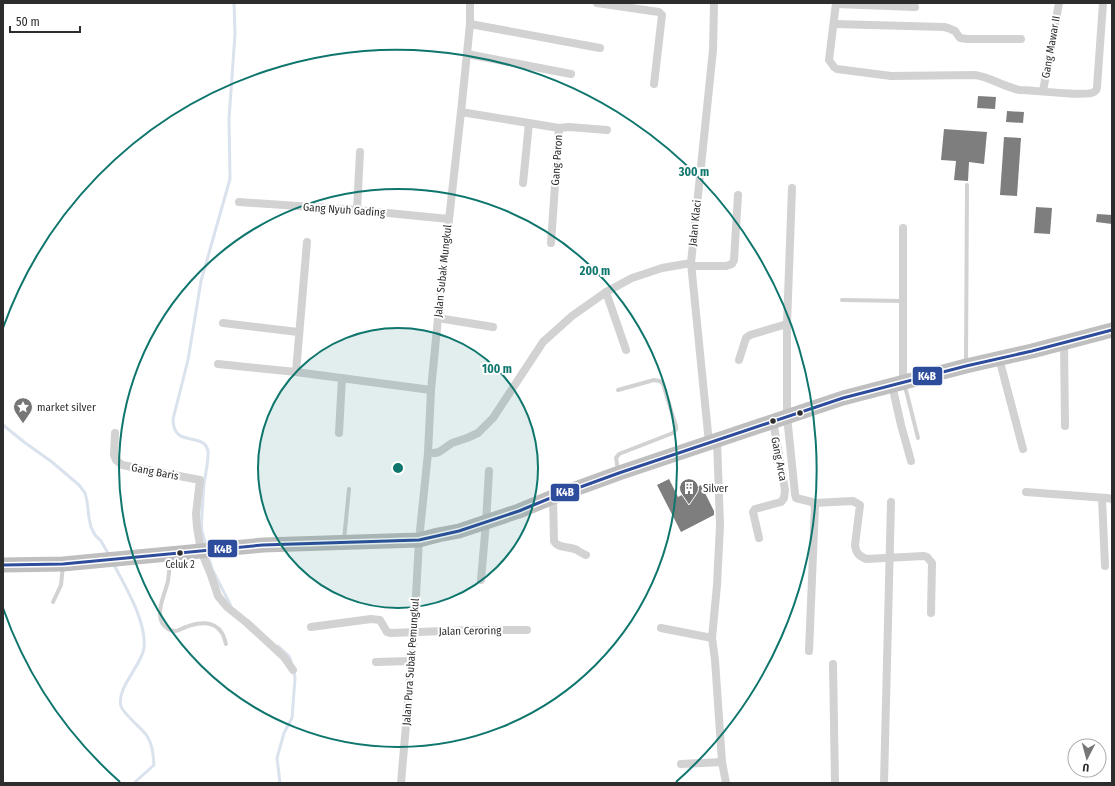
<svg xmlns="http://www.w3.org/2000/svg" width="1115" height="786" viewBox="0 0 1115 786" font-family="'Fira Sans Condensed',sans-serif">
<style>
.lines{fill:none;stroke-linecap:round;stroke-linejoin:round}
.stream{stroke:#dae2ee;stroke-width:3}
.building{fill:#7e7e7e}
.lane{stroke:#d2d2d2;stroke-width:4}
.street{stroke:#d2d2d2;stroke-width:8}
.highway{stroke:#bfbfbf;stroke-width:15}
.bus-1-casing{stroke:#fff;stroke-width:6}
.bus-1{stroke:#2d4c9c;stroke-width:3}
.ring{fill:none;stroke:#0f766e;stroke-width:2}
.bus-dot{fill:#2d2d2d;stroke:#fff;stroke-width:1.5}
.labels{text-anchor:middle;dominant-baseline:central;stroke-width:4;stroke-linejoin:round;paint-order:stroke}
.bus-label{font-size:10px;fill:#2d2d2d;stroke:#fff}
.street-label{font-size:11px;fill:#2d2d2d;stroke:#fff}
.poi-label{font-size:11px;fill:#2d2d2d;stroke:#fff;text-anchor:start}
.centre{fill:#0f766e;stroke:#fff;stroke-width:2}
.ring-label{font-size:12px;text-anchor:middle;font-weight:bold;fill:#0f766e;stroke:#fff;stroke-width:4;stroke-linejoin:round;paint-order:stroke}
.line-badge{stroke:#fff;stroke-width:1.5}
.badge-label{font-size:11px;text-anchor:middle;font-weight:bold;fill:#fff}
</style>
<rect width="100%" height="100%" fill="#fff"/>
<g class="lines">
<g class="stream">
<polyline points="3,425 24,442 52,462 79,485 85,493 87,501 89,518 91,527 95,535 101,541 109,555"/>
<path d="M206,545C205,541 203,536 202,531C201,525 202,518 202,512C203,503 203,493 204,484C205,476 209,459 208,451C204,431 173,449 173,419L188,360L201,281L230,179L229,119L235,34L234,3"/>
<polyline points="208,555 212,569 231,606"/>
<path d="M113,563C125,586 147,622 144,648C142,665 116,688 121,706C123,714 142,728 147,736C153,745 153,755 154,765L134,783"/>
<polyline points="278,646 289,656 291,661"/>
<polyline points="280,783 277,758 284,733 292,718 295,679 294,670"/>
</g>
</g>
<g class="building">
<polygon points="978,96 996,97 995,109 977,108"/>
<polygon points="1007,111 1024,112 1023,123 1006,122"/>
<polygon points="944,129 987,132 984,164 969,162 968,181 954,180 956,161 941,160"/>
<polygon points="1004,137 1021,138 1017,196 1000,195"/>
<polygon points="1036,207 1052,208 1050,234 1034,233"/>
<polygon points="1097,214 1112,215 1112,224 1096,222"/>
<polygon points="669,479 678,497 701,485 714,511 714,515 681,532 657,485"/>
</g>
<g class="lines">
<g class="lane">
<polyline points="842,300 903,301"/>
<polyline points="966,363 967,185"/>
<polyline points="904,384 907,394 918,438"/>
<polyline points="618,390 654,380 660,381 663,384 676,426 676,429 673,433 619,454 616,458 618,470"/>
<polyline points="344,540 349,489"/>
<path d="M170,557C170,565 169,573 168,581C165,594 156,610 162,623C165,627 170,631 175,631C178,631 183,628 186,627C198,622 214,620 222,633C224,636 225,641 226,644"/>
<polyline points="53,602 61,585 63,566"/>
</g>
<g class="street">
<polyline points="597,3 659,12 662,15 654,84"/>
<path d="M836,3L829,60L834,67L837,69L891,76L975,75C990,77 1004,87 1020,90C1032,90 1087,97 1094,92C1097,90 1097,89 1097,87L1103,3"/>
<polyline points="836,4 915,7"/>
<polyline points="470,24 600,48"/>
<polyline points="834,24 944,27 948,28 955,31 960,38 967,39 1021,39"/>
<polyline points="467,54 571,74"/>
<polyline points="1043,91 1059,3"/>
<polyline points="461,112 559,128 569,127 607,130"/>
<polyline points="523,183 529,123"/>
<polyline points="792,188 787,324 787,416 795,494 796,498 812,502 815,506 809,651"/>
<polyline points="239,202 357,210 449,219"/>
<polyline points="357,210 360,152"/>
<polyline points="551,243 559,128"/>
<polyline points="692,266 726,266 732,264 734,260 738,195"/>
<polyline points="606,292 626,350"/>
<polyline points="438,318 493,327"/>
<polyline points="223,323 298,332"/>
<polyline points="1064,342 1065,426"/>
<polyline points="999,358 1023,449"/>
<polyline points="739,360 746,338 750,335 787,324"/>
<polyline points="218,364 296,372 431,390"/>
<polyline points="296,372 307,242"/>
<polyline points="903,382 903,228"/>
<polyline points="892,385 901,425 911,461"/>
<polyline points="115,433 114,455 116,460 122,465 200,480 196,514 197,527 201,551 211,575 218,596 227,607 247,623 284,657 293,670"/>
<polyline points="339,433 342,378"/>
<polyline points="717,440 720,525 717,585 712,638 715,660 722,762 726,783"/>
<polyline points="709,443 691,263 713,50 714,3"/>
<polyline points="428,453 435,453 439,452 452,443 467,438 478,433 493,418 543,342 572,316 606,292 632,278 662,268 691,263"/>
<polyline points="1026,492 1107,498 1112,499"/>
<path d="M553,497L554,541C558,549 570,546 577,550C580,552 583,554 586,555"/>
<polyline points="1102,498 1105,566"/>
<path d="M814,503L853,501L860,505L855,545C856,553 859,556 866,559L924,556L927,557L932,563L931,613"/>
<polyline points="759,538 753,512 755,509 781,502 784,498 785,490 773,421"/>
<polyline points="481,580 486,522 489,471"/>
<polyline points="311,627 371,619 380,620 387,632 391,633 471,630 527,630"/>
<polyline points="661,628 712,638"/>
<polyline points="376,662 411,661"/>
<polyline points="833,664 835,783"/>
<polyline points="681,764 722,762"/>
<polyline points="401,783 414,632 419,540 428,453 431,390 438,318 461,112 470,24 470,3"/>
<polyline points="884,783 891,502"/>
</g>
<polyline class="highway" points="3,565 63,564 263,545 419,540 438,535 459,531 519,511 553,497 619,473 843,398 966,366 1032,351 1112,330"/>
<defs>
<polyline id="bus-1" points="3,565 63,564 263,545 419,540 459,531 519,511 553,497 619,473 843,398 966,366 1032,351 1112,330"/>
</defs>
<use href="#bus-1" class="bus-1-casing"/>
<use href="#bus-1" class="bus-1"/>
</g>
<circle cx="398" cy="468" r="140" fill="#0f766e" fill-opacity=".12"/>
<g class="ring">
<circle cx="398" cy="468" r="140"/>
<circle cx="398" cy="468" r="279"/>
<path d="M120 782A419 419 0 0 1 3 608M3 328A419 419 0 1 1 676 782"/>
</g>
<defs>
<symbol id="sight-pin" viewBox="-11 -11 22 30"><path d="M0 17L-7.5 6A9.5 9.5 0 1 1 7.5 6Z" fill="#767676" stroke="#fff"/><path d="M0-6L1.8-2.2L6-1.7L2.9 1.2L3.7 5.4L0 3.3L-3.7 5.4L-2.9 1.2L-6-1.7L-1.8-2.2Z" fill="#fff"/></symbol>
<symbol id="building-pin" viewBox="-11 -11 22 30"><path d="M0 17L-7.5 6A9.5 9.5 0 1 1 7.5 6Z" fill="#767676" stroke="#fff"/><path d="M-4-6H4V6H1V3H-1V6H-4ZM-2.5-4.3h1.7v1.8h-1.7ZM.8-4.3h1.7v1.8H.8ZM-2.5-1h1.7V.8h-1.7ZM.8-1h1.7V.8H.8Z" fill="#fff"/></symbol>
</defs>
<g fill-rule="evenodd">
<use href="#sight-pin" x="12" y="396" width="22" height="30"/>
<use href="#building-pin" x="678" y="477" width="22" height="30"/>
</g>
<g class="bus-dot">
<circle cx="800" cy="413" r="3.5"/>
<circle cx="773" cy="421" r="3.5"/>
<circle cx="180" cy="553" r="3.5"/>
</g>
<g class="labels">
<g class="bus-label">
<text x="180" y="565">Celuk 2</text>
</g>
<g class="street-label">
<text transform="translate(1051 47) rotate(-80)">Gang Mawar II</text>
<text transform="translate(557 160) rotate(-86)">Gang Paron</text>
<text transform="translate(344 210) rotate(4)">Gang Nyuh Gading</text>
<text transform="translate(695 223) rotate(-84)">Jalan Klaci</text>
<text transform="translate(443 271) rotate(-84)">Jalan Subak Mungkul</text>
<text transform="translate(779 459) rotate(79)">Gang Arca</text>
<text transform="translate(155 472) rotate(11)">Gang Baris</text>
<text transform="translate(470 631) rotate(-1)">Jalan Ceroring</text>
<text transform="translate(411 662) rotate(-86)">Jalan Pura Subak Pemungkul</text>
</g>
<g class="poi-label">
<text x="37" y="407">market silver</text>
<text x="703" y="488">Silver</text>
</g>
</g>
<circle cx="398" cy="468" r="6" class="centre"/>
<g class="ring-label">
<text x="694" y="176">300 m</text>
<text x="595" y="275">200 m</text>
<text x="497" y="373">100 m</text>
</g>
<g class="line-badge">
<rect x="912" y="366" width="31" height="20" rx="4" fill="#2d4c9c"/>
<rect x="550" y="483" width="30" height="19" rx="4" fill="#2d4c9c"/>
<rect x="207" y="539" width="31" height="19" rx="4" fill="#2d4c9c"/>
</g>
<g class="badge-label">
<text x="927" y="380">K4B</text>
<text x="565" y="496">K4B</text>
<text x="223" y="553">K4B</text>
</g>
<rect width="1115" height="786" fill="none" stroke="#2d2d2d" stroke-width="8"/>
<g transform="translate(1087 758) rotate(186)"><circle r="19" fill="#ffffff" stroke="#ababab"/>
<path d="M0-3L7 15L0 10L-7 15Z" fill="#767676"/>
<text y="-6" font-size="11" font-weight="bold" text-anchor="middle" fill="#2d2d2d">U</text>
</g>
<path d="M10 26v6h70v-6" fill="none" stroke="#2d2d2d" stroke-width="2"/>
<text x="16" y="26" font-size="12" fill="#2d2d2d" stroke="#ffffff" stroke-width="3" paint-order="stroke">50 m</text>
</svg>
